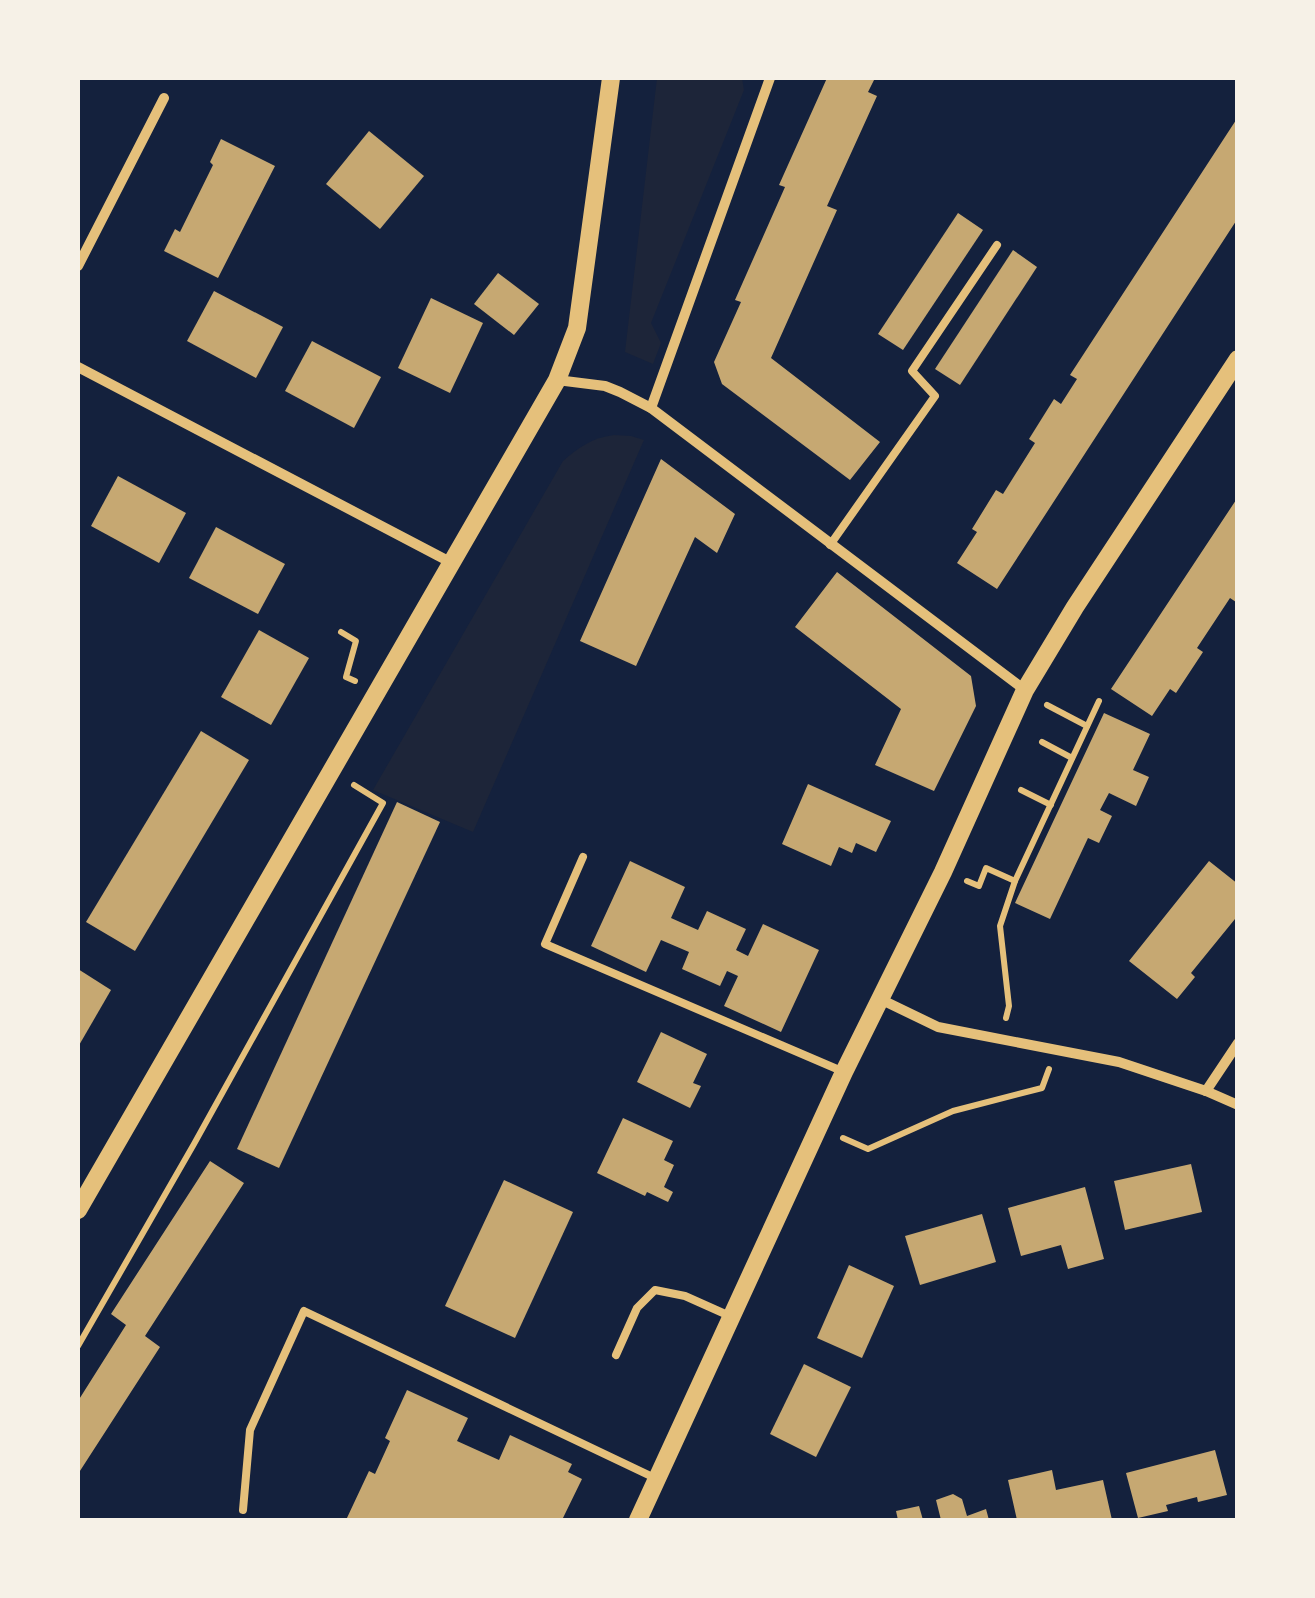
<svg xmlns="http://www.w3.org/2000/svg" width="1315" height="1598" viewBox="0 0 1315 1598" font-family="'PT Serif',serif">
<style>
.green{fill:#1d2539}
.building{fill:#c6a872}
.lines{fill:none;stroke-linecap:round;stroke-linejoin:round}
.path{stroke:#e5c07b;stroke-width:6}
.service{stroke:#e5c07b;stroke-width:8}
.minor{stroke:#e5c07b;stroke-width:10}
.tertiary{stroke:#e5c07b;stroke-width:18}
</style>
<rect width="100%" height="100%" fill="#14213d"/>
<g class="green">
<polygon points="657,78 742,78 744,90 651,323 661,343 653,364 625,352"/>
<path d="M614,435L631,436L644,440L473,832L373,790L563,461C579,447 592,438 614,435Z"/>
</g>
<g class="building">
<polygon points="827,78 875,78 868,92 877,96 827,206 837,210 771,358 880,442 850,480 722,384 714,362 741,302 735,300 785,187 779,185"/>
<polygon points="1238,117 1238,218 997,589 957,563 977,532 972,529 996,490 1003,494 1035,443 1029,439 1054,399 1061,404 1077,379 1070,375"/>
<polygon points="369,131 424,176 380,229 326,184"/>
<polygon points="221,139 275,166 218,278 164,251 175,229 180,232 213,165 210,162"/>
<polygon points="958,213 983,230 903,350 878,334"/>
<polygon points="1013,250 1037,267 960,385 935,369"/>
<polygon points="498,273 539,304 514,335 474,304"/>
<polygon points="214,291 283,327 256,378 187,341"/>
<polygon points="431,298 483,323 450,393 398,368"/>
<polygon points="312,341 381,377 354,428 285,391"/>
<polygon points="661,459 735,514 717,553 695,537 636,666 580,641"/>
<polygon points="118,476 186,513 159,563 91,526"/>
<polygon points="1238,497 1238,600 1236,602 1230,598 1197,648 1203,652 1176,693 1170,689 1152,716 1111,689"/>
<polygon points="216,527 285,564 258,614 189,578"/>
<polygon points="837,572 971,676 976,706 934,791 875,765 901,709 795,627"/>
<polygon points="259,630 309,658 271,725 221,697"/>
<polygon points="1104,713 1150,734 1133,770 1149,777 1136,806 1109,793 1100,810 1112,816 1099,843 1088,838 1050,919 1015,903"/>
<polygon points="201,731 249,760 135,951 86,922"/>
<polygon points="808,784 891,821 876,852 856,843 852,853 839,847 831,866 782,844"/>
<polygon points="397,802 440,822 279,1168 237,1149"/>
<polygon points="630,861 685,887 671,918 698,930 707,911 746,929 736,950 748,956 763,924 819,950 781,1032 724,1006 738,976 727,971 720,986 682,969 689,952 661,940 646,972 591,946"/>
<polygon points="1209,861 1238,884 1238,921 1235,919 1191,973 1195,977 1177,999 1129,961"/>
<polygon points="78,969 111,990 78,1047"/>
<polygon points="661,1032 707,1054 693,1083 701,1086 690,1108 637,1082"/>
<polygon points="623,1118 673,1141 664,1160 674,1165 664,1187 673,1192 668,1202 647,1192 645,1196 597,1173"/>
<polygon points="210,1161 244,1183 145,1336 160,1347 78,1474 78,1401 126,1325 111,1314"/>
<polygon points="1191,1164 1202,1212 1125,1230 1114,1181"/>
<polygon points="504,1180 573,1212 515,1338 445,1306"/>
<polygon points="1085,1187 1104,1259 1068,1269 1061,1245 1021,1256 1008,1208"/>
<polygon points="982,1214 996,1262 920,1285 905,1236"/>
<polygon points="849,1265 894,1286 862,1358 817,1338"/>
<polygon points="804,1364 851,1387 816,1457 770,1434"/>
<polygon points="407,1390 468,1418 457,1441 499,1460 510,1435 572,1464 568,1472 582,1479 562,1520 346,1520 369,1471 375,1474 390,1441 385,1438"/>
<polygon points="1215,1450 1227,1495 1198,1502 1197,1497 1166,1505 1168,1511 1138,1518 1126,1473"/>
<polygon points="1052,1470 1056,1490 1103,1480 1112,1520 1017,1520 1008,1480"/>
<polygon points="953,1494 962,1499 967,1516 986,1509 989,1520 941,1520 936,1500"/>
<polygon points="919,1506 923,1520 898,1520 896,1511"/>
</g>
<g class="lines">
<g class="path">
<polyline points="341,632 356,641 346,677 355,681"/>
<polyline points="1047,705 1087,726"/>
<polyline points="1042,742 1072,758"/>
<polyline points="1021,790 1051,805"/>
<polyline points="967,881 979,886 986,868 1015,881"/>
<polyline points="1006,1018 1009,1006 1000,926 1015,881 1099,701"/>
<polyline points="843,1138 868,1149 953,1111 1042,1088 1049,1069"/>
<polyline points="78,1346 194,1144 383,803 354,785"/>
</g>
<g class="service">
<polyline points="830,545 935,396 912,371 997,245"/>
<polyline points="583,857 545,944 844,1072"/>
<polyline points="616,1355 637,1308 655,1290 685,1296 732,1317"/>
<polyline points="243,1510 250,1430 304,1311 657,1479"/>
</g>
<g class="minor">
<polyline points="78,266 164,98"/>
<polyline points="78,367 452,563"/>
<polyline points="557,380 605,386 620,392 651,408 1025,690"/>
<polyline points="651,408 770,78"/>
<polyline points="880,999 938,1027 1119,1062 1206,1091 1238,1105"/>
<polyline points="1206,1091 1238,1043"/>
</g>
<g class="tertiary">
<polyline points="78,1210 557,380 577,328 611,78"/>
<polyline points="638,1520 844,1072 943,872 1025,690 1075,607 1238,359"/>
</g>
</g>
<rect width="1315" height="1598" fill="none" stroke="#f6f1e7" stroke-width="160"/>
</svg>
